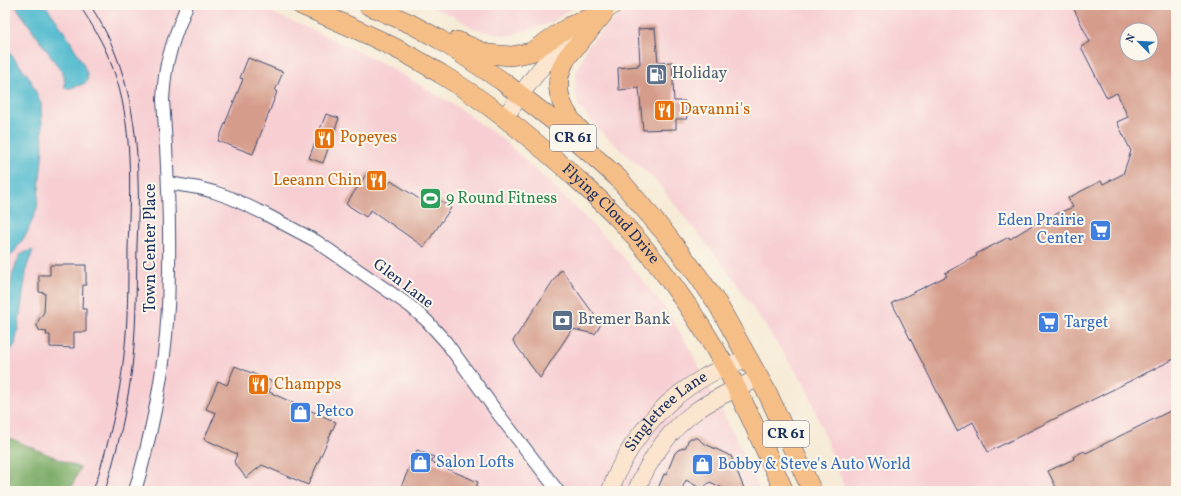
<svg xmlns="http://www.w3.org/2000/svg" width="1181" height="496" viewBox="0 0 1181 496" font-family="Vollkorn,serif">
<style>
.built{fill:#f7cfd3;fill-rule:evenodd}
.forest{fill:#78aa65;stroke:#4a6c62}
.water{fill:#52bbcf;stroke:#367596}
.building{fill:#d59c8b;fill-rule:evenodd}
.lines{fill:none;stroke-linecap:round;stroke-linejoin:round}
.street-casing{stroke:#3c4b70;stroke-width:14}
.secondary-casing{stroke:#3c4b70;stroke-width:18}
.primary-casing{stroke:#3c4b70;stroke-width:20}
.street{stroke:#fff;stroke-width:12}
.secondary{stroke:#fbe5cf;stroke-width:17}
.primary{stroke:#f6be87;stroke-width:19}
.tram{stroke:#1b2f5e;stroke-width:1}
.labels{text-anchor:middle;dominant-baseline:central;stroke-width:4;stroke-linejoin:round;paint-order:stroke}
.shield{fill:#fbf7ec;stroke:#5e6b89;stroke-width:1}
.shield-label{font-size:15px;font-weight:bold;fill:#1b2f5e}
.service-label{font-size:16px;fill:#4e5e75;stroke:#fbf7ec;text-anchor:start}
.food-label{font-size:16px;fill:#c56008;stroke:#fbf7ec;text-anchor:start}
.leisure-label{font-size:16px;fill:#27864d;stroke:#fbf7ec;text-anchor:start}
.street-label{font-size:16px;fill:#1b2f5e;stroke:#fbf7ec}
.shop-label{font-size:16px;fill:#366cbe;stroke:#fbf7ec;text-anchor:start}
</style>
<rect width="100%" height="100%" fill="#fbf7ec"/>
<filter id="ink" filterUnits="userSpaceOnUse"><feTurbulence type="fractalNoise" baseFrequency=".025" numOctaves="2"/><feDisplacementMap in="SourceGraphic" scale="8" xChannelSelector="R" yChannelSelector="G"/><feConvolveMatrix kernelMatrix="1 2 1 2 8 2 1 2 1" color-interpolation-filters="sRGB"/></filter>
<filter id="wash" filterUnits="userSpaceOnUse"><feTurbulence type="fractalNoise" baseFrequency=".012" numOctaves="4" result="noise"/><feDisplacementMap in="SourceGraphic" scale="16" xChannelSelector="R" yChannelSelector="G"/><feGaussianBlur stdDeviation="0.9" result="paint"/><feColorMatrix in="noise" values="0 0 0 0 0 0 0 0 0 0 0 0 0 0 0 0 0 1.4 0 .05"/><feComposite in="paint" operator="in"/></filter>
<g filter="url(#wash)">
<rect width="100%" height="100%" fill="#f6ebd6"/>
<g class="built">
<polygon points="5,5 254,5 328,37 384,64 454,105 502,139 552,185 617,249 644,282 665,308 689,348 748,462 760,491 5,491"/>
<polygon points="426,5 576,5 551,23 508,36 475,29 452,15"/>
<path d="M632,5H1176V491H846L805,385L728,271L656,181L600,131L579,107L575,90L577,71L587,47L607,25ZM1127,30H1151V54H1127Z"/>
</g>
<polygon class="forest" points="5,436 80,468 70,491 5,491"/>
<g class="water">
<path d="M15,5H45C53,14 93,72 87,81C85,85 72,87 67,89L65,88L64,75Z"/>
<polygon points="5,47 29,77 41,103 43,149 37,208 27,233 12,255 5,258"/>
<polygon points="31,250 33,251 27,266 18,330 15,344 5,359 5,310 10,291 12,276 16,264 21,254"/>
</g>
<g id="blocks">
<g class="building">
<path d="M1072,5H1176V358L988,452L973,422L957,431L892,303L947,276L945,273L977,256L976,254L1009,237L1010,239L1039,221L1073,207L1068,198L1101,181L1103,184L1123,174L1131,151L1117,122L1128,117L1117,93L1107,98L1081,47L1090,42ZM1127,30H1151V54H1127Z"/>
<polygon points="655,28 658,63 672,62 674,101 685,101 687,119 676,119 676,129 643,130 639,88 619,90 618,68 638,66 638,64 640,64 638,29"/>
<polygon points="248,58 283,72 275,91 277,92 253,154 218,141 243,79 240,78"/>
<polygon points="326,114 339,118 323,163 309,158"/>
<polygon points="368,172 388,185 391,181 421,200 427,191 451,208 424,247 371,210 366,217 346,204"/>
<polygon points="50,265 86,265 86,285 83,285 82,309 86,309 86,332 74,332 74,348 50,347 50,335 46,335 47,332 40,331 37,326 38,321 44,312 45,293 39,292 39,275 50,275"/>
<polygon points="561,269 601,324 595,334 572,329 540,378 513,341"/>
<polygon points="235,366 273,382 269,392 336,422 308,485 262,465 246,478 234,462 237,454 204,439 216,413 206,409 218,381 227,385"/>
<polygon points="1176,408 1176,491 1058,491 1048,471 1074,459 1073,457 1084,451 1086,453"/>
<polygon points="691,438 698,438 703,443 731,456 745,491 729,491 710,482 703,488 700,488 686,480 681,491 657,491 664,474 666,475 675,453 678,450 686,447 688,440"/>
<polygon points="417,450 434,457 431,462 478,482 475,491 399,491"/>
</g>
</g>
</g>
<g filter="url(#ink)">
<use href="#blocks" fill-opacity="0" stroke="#3c4b70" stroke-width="1"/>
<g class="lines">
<defs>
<g id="street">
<polyline points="168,183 199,188 214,192 231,198 265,214 316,241 410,306 427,321 446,342 499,415 558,491"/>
<path d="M135,491C150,440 161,389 166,336C168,314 169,292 169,270C170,213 167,156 163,100C164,84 165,68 170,53C174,36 181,21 187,5"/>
</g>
<g id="secondary">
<path d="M505,117C522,93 539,68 560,47C577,31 596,19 614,5"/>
<path id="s1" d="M610,491C614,482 617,472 622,463C641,428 668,398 703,378C717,369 733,364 748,358"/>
<path d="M636,491C649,460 668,431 696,411C715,397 738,388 759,378"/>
</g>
<g id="primary">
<path id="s2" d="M301,5C349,26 397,46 441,74C486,101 526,134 565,168C582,184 601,200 617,217C659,262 695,313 725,366C735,384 744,404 753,423C763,446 774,468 784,491"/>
<polyline points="368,5 411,24 439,39 502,81 555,122 618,178 665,233 698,276 717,303 768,394 812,491"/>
<polyline points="457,41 487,54 511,56 522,54 531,52 570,26 604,12"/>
<path d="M585,135C563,115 549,87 566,59C569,54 574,49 578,44C586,34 595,24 603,14"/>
</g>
</defs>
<use href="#street" class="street-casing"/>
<use href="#secondary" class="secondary-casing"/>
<use href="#primary" class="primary-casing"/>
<use href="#street" class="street"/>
<use href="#secondary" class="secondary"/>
<use href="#primary" class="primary"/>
<g class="tram">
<path d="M79,5C92,24 104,44 112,66C134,124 130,189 128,249C128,285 128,320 124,355C119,402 108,447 93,491"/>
<path d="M90,5C125,57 137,118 138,180C139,201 138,223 137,244C136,298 137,353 126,406C121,435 113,463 105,491"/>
</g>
</g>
</g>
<defs>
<symbol id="fuel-square" viewBox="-11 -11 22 22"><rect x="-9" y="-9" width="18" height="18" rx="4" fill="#5c6f8a" stroke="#fbf7ec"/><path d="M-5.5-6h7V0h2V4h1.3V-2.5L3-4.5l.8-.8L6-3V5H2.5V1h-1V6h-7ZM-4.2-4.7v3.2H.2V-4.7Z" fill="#fff"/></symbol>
<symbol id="restaurant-square" viewBox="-11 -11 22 22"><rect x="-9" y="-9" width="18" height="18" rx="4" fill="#e8710a" stroke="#fbf7ec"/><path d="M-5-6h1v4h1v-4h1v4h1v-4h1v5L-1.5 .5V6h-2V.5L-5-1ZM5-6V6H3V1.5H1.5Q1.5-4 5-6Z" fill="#fff"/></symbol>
<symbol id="stadium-square" viewBox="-11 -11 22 22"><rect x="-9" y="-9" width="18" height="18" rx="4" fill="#2e9e5b" stroke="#fbf7ec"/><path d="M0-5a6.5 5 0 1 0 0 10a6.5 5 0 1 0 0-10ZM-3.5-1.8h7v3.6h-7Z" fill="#fff"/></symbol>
<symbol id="supermarket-square" viewBox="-11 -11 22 22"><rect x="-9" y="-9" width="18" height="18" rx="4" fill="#3f7fe0" stroke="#fbf7ec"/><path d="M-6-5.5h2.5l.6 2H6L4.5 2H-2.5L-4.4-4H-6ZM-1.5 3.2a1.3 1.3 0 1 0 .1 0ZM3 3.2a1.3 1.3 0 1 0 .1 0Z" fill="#fff"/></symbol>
<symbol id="bank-square" viewBox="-11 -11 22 22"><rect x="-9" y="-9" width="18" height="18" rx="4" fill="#5c6f8a" stroke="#fbf7ec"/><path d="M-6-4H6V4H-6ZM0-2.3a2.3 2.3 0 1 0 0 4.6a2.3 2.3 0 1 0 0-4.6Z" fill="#fff"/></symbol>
<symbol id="shop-square" viewBox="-11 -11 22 22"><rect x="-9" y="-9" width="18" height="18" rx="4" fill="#3f7fe0" stroke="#fbf7ec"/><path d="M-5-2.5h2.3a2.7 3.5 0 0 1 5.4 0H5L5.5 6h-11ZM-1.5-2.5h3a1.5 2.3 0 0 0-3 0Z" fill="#fff"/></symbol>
</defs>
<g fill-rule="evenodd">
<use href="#fuel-square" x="644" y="62" width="25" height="25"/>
<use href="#restaurant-square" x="652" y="98" width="25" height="25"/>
<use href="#restaurant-square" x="312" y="126" width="25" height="25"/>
<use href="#restaurant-square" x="364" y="168" width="25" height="25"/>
<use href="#stadium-square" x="418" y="186" width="25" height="25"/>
<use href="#supermarket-square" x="1088" y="218" width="25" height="25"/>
<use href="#bank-square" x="550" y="308" width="25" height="25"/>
<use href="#supermarket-square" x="1036" y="310" width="25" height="25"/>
<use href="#restaurant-square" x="246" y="372" width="25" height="25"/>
<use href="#shop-square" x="288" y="400" width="25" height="25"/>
<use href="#shop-square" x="408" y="450" width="25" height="25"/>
<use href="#shop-square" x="690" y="452" width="25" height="25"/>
</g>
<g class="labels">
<g class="shield">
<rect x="550" y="125" width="46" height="26" rx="3"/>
<rect x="763" y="421" width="46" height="26" rx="3"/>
</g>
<g class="shield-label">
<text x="573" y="138">CR 61</text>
<text x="786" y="434">CR 61</text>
</g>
<g class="service-label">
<text x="672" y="74">Holiday</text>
<text x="578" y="320">Bremer Bank</text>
</g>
<g class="food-label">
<text x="680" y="110">Davanni's</text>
<text x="340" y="138">Popeyes</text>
<text x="362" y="181" text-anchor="end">Leeann Chin</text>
<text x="274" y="385">Champps</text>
</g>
<g class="leisure-label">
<text x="446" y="199">9 Round Fitness</text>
</g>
<g class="street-label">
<text stroke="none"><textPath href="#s2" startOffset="377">Flying Cloud Drive</textPath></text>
<text transform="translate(151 248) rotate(-90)">Town Center Place</text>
<text transform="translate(403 284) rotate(37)">Glen Lane</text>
<text stroke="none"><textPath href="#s1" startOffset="99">Singletree Lane</textPath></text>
</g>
<g class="shop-label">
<text x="1084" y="221" text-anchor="end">Eden Prairie<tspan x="1084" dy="18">Center</tspan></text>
<text x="1064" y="323">Target</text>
<text x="316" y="412">Petco</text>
<text x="436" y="463">Salon Lofts</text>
<text x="718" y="465">Bobby &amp; Steve's Auto World</text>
</g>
</g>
<rect width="1181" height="496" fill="none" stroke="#fbf7ec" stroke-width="20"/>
<g transform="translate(1139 42) rotate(294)"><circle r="19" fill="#fbf7ec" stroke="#a1a7b3"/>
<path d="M0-3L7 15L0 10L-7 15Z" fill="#1f6fb2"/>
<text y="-6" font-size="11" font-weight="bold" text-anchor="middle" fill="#1b2f5e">N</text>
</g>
</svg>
